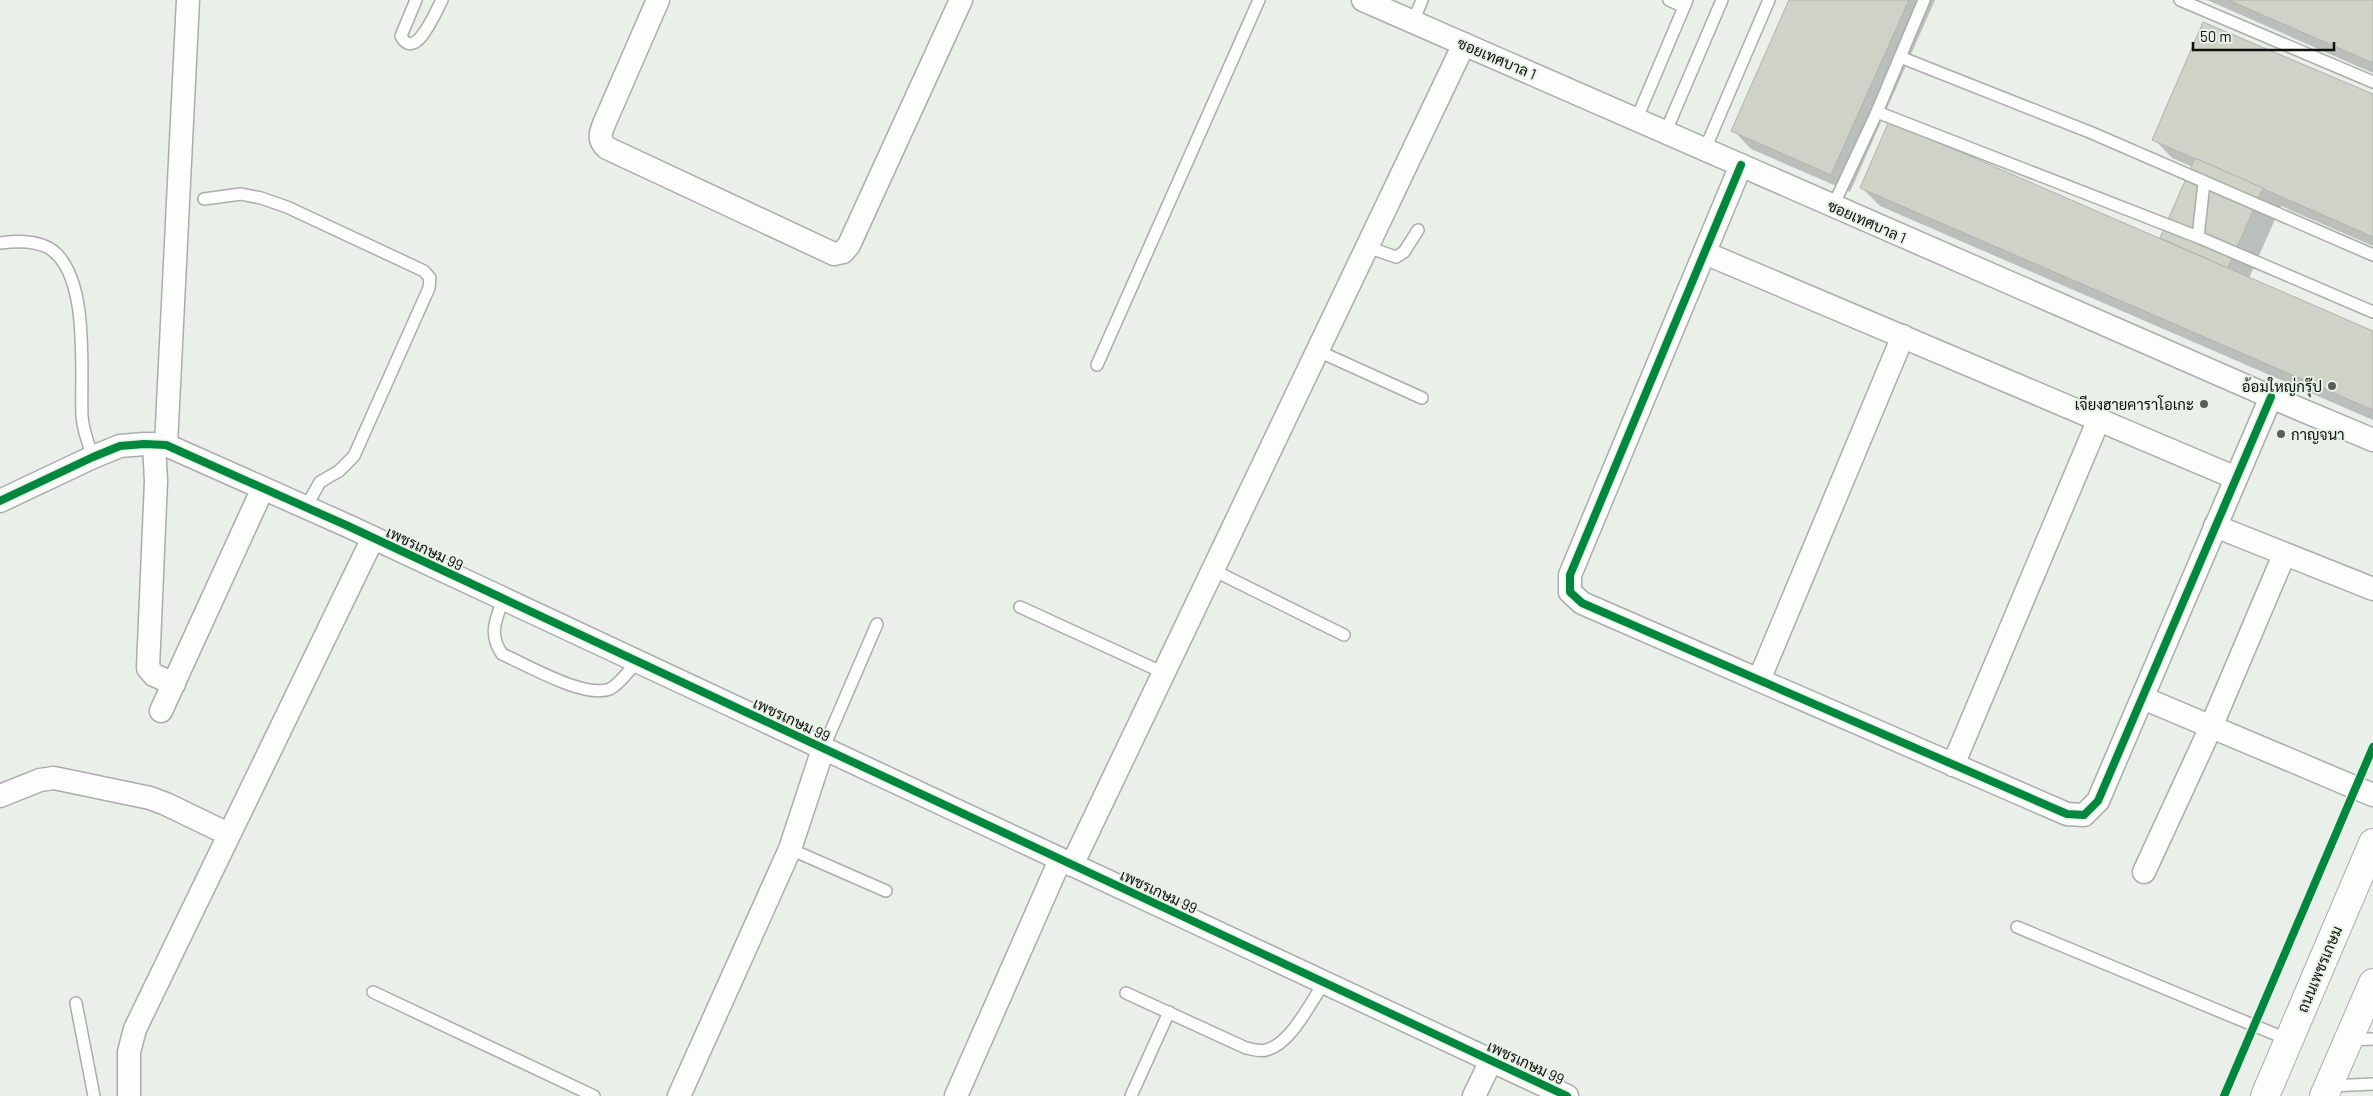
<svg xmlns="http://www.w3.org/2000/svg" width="2373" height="1096" viewBox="0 0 2373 1096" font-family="Barlow,Sarabun,sans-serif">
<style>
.shadow{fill:#0003}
.building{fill:#cfd2c7;stroke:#b0b2ae}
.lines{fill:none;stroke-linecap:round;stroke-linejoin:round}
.service-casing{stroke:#aaaea9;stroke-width:14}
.minor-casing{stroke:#aaaea9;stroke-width:25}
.primary-casing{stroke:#aaaea9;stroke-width:30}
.service{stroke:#fcfdfc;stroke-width:11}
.minor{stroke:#fcfdfc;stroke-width:22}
.primary{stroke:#fcfdfc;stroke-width:28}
.cycleway-casing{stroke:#e8f2e7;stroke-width:11}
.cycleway{stroke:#00873e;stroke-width:8}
.poi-dot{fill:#5a5e5a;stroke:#e8f2e7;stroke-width:2}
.labels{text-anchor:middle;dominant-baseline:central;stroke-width:4;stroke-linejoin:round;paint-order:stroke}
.street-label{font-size:15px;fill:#0d100d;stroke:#e8f2e7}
.poi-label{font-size:15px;fill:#0d100d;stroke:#e8f2e7;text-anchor:end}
</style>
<rect width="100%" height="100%" fill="#eaefea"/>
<g class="shadow">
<polygon points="1790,0 1935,0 1850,192 1751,149 1733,130"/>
<polygon points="2207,0 2373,0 2373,73"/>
<polygon points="2373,95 2373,246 2281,206 2249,278 2373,332 2373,420 1880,206 1862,188 2161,240 2193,167 2172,158 2154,139"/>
</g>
<g class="building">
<polygon points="1789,0 1909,0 1831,175 1731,131"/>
<polygon points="2228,0 2373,0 2373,63"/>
<polygon points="2203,22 2373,94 2373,237 2152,140"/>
<polygon points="1889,121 2373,331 2373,410 1860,188"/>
<polygon points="2195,158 2263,188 2228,268 2160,238"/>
</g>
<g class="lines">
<defs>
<g id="service">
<path d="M416,0L401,36C415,63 436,11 442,0"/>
<polyline points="1669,0 1684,7"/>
<polyline points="2180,0 2373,82"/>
<polyline points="1413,22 1422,0"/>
<polyline points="1900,57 2092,133 2373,255"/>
<polyline points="1877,112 2198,237"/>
<polyline points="1637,118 1687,0"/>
<polyline points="1666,131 1722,0"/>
<polyline points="1705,149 1769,0"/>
<polyline points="2204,183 2198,237 2373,312"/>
<polyline points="204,199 241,194 261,198 287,207 424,271 430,278 429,288 354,456 339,471 320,482 306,507"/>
<polyline points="1833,206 1877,112 1924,0"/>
<path d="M0,243C16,241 34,240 49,248C91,274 80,373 82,416C83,431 88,443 93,457"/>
<polyline points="1367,247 1396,257 1404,252 1418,230"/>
<polyline points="1318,351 1422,398"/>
<polyline points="1097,365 1259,0"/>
<polyline points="1213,570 1344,635"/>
<path d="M503,599C496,621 488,633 502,654C527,665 585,699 610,689C620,684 629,670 637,662"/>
<polyline points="1020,607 1164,673"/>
<polyline points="823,749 877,624"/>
<polyline points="790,849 886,891"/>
<polyline points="2017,927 2289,1040"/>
<polyline points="373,992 594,1096"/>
<path d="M1126,993L1246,1048C1252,1049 1260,1052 1266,1050C1291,1044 1310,1003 1324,983"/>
<polyline points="76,1003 94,1096"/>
<polyline points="2349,1040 2373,1039"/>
<polyline points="2330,1086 2373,1084"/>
<polyline points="1131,1096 1169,1012"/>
</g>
<g id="minor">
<path d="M658,0L604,124C600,134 598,140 607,148L834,254L843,252L849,245L961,0"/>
<polyline points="1363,0 2271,397 2373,440"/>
<polyline points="1741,165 1570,575 1570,592 1582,603 2067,814 2084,815 2098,801 2271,397"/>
<polyline points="1705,253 2236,478"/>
<polyline points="154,444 156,481 148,668 154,675 174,684"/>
<polyline points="166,445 188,0"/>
<polyline points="0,501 93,457 120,446 144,444 166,445 348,526 1567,1096"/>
<polyline points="2215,526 2373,589"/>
<polyline points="1759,680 1903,336"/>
<polyline points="2143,698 2373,795"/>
<polyline points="161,711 263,488"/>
<polyline points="1953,765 2099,419"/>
<polyline points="0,796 40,780 54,778 150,798 166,804 228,834"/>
<polyline points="1072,865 1464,44"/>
<polyline points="2144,872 2211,727 2284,555"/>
<polyline points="129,1096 129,1052 135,1029 373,538"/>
<polyline points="679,1096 790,849 823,749"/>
<polyline points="956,1096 1060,860"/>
<polyline points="1474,1096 1491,1061"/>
</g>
<g id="primary">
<polyline points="2265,1096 2373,843"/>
<polyline points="2324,1096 2373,983"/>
</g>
</defs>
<use href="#service" class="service-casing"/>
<use href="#minor" class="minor-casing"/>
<use href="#primary" class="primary-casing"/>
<use href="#service" class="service"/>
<use href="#minor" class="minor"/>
<use href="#primary" class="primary"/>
<defs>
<g id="cycleway">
<polyline points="1741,165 1570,575 1570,592 1582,603 2067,814 2084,815 2098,801 2271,397"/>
<polyline points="0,501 93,457 120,446 144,444 166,445 348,526 1567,1096"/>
<polyline points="2224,1096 2373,747"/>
</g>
</defs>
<use href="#cycleway" class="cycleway-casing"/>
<use href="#cycleway" class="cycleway"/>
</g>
<g class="poi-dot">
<circle cx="2332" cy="386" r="5"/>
<circle cx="2204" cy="404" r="5"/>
<circle cx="2281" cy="434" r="5"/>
</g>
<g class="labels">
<g class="street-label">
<text transform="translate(1497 58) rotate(23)">ซอยเทศบาล 1</text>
<text transform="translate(1867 221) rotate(24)">ซอยเทศบาล 1</text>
<text transform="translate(425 548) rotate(25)">เพชรเกษม 99</text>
<text transform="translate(792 719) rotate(25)">เพชรเกษม 99</text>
<text transform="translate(1159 891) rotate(25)">เพชรเกษม 99</text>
<text transform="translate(2319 969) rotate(-67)">ถนนเพชรเกษม</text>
<text transform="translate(1526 1062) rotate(25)">เพชรเกษม 99</text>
</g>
<g class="poi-label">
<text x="2322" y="386">อ้อมใหญ่กรุ๊ป</text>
<text x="2194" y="404">เจียงฮายคาราโอเกะ</text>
<text x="2291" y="434" text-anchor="start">กาญจนา</text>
</g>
</g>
<path d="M2193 42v8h141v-8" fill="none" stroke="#0d100d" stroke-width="2.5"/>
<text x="2200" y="42" font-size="15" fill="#0d100d" stroke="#e8f2e7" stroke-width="4" paint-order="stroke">50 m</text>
</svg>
